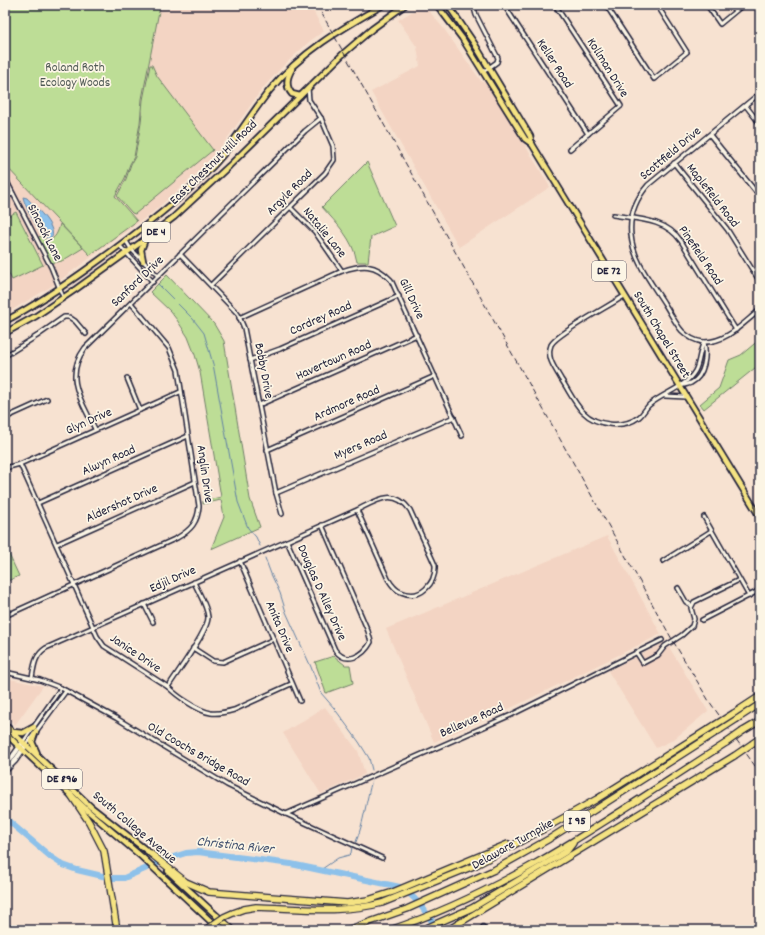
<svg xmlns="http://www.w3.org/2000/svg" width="765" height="935" viewBox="0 0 765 935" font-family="Dekko,sans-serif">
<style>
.built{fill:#f3d4c3}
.green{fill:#bddd96;stroke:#708068}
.water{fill:#8dc1ea;stroke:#6281a4}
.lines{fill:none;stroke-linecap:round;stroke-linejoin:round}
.stream{stroke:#6281a4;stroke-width:1}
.river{stroke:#8dc1ea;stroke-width:6}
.street-casing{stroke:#22223b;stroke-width:6}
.secondary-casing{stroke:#22223b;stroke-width:7}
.primary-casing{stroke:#22223b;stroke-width:8}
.highway-casing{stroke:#22223b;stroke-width:8}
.street{stroke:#fcf5e5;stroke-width:3}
.secondary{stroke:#fcf5e5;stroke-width:4}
.primary{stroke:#f5e382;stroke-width:4.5}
.highway{stroke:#f5e382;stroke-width:5.5}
.rail{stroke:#22223b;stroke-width:1;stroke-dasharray:6 3;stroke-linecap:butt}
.highway-bridge-casing{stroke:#22223b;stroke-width:8;stroke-linecap:butt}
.highway-bridge{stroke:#f5e382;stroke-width:5.5}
.labels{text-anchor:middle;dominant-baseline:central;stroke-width:3.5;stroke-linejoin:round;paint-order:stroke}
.shield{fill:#fcf5e5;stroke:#63616e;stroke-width:1}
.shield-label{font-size:12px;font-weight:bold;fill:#22223b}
.street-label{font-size:13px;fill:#22223b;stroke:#fcf5e5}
.park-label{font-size:13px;fill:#505a56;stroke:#fcf5e5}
.water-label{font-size:14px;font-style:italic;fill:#425270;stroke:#fcf5e5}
</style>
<rect width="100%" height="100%" fill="#f7e2d1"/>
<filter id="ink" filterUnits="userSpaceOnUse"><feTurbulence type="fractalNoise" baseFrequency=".025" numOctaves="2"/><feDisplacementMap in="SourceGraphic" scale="8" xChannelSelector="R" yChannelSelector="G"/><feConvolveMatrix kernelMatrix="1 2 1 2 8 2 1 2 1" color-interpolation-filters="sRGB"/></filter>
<g filter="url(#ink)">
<g class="built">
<polygon points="5,5 310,5 324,31 310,41 282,67 262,89 226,140 206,165 153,212 52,286 5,314"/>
<polygon points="422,7 425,8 429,11 444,29 481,81 489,85 550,187 459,247 371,92 420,66 417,47 398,20 418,8"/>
<polygon points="607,536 661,634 515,706 434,742 386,629"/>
<polygon points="666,642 708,711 673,740 656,748 608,671"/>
<polygon points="5,678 43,686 15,725 5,716"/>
<polygon points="325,707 358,751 365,774 321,794 283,733"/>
</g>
<g class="green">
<polygon points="5,5 160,6 142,99 140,123 134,157 130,164 125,178 115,196 137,221 90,255 5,165"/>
<polygon points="150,65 152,65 157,76 213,150 135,214 132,213 117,196 126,179 131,164 135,157 141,123 143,100"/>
<path d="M367,162L395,226L371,237L368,262H357C353,239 337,224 322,207Z"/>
<polygon points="16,212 43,265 12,280 5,266 5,218"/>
<path d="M60,224L83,248L62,261L52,263L49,260L38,238L40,236L48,241C56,238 58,232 60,224Z"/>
<polygon points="167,275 214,324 224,341 250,499 260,527 211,549 224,517 221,500 203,504 203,501 221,497 200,372 195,355 188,337 177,320 170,311 150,292"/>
<polygon points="760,339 760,364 704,409 700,404 719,388 729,360 741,355"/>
<polygon points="6,548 19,576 5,582 5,549"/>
<polygon points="334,656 345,665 350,665 353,683 326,693 315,662"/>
</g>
<path class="water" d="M23,197L27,198C35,207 56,225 52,237L47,238C39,233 25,207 23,197Z"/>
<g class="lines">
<g class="stream">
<polyline points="158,284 193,319 204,333 213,364 238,502 248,528 256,537 260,546"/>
<polyline points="265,558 271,574 280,593 286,612 311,667 321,693 334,708 359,742 369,758 372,770"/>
<path d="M356,842C364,822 366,801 372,780"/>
<polyline points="319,871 338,858 349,855 351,853 352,847"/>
</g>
<path class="river" d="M5,818L51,857L63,865L77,870L111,878H124L170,858L186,853L198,852L291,864L400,887C417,897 427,914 438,930"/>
<defs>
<g id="street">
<polyline points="475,5 474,8 476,15 498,58 497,62 483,72"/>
<polyline points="504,5 588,134"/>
<polyline points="555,5 621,106 570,149"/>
<polyline points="606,5 654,79 687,52 657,5"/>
<polyline points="707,5 720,24 743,5"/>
<path d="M760,93L648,185C635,200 629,216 631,235C633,260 651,282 664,303C670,312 675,323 682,331C688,337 695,341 703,342C726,343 743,323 760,310"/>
<polyline points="746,106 760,124"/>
<polyline points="710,135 760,197"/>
<polyline points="674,163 727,229 760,282"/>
<polyline points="5,178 51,267 63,297"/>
<polyline points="5,196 13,194"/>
<polyline points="291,208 315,232 342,271"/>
<path d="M613,215C637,219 666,219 681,241L736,330"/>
<polyline points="126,241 131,249 158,276"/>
<polyline points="120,246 153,282"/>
<polyline points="180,254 238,314 244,328 276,493 282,514"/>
<polyline points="211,285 325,173 334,160 333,146 321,118 309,100 308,88"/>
<path d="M624,296C611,305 556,334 551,345C546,358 555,368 561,379C568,389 574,403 583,412C597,426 623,429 639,417C643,414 645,409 649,405C663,393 685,388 695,371C700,362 699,351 704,342"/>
<path d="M239,318L342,271C362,264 375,263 391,280L462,436"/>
<polyline points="5,356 37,336 64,317 69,317 75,321 86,334"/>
<polyline points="250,360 280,349 399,296"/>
<polyline points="127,378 140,410"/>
<path d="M681,386C684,385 688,384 691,383C705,376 707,355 704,342"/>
<polyline points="665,396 686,397"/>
<polyline points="259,405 417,335"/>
<polyline points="5,407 9,416"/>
<polyline points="5,418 47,399"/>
<path d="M95,429C82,401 63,378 85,348L305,131L321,118"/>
<polyline points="267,450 435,376"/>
<path d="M20,464L97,636L104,646L168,687C177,696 198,711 211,713C219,714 227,712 234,710L291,684"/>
<polyline points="5,468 20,464 180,392"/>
<polyline points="276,493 454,417"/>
<polyline points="38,503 188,436"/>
<polyline points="704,517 749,596"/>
<path d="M287,541L335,650C346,665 363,657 371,642L368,631L322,525"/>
<polyline points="57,544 195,482"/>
<polyline points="240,561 300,701"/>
<polyline points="663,561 711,531"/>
<polyline points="678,588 686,602 691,605"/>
<polyline points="144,604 153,622"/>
<path d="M5,616L177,538C191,530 198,522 199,506L178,370L169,348L131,303"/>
<polyline points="702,620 760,590"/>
<polyline points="193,648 213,661 223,662 274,639"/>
<polyline points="636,652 643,663 658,655 665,646 682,635 692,626 694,619 691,608 694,602 739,580"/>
<polyline points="5,672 40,680 61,688 116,718 227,785 286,814 382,858"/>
<path d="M32,678C34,665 35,655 46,648L357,510L388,579C391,584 395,590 401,592C421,601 436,583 435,565L410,510C394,488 377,500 357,510"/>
<path d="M168,687C176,674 209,630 208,617C207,605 198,592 194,582"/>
<polyline points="23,742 61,688"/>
<polyline points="26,745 66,691"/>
<polyline points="286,814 511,715 662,640"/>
<polyline points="483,927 486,930"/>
</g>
<g id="secondary">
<polyline points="5,767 23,742"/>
<polyline points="5,771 15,761 26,745"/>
</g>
<g id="primary">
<polyline points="437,5 462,38 525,139 532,144"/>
<polyline points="448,5 474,43 530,136 532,144 760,517"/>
<path d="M292,69C287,77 285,86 292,94L300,96"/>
<polyline points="143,261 141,250 144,242"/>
<path d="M5,321C36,305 65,285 94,264C133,236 173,206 207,172C232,148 248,117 270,90C301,52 341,29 383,5"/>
<polyline points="5,333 36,316 76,289 140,243 174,217 229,166 344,53 372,29 405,5"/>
<polyline points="5,725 91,807 151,854"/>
<polyline points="36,731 32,742 37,753"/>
<polyline points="13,732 23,733 34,727"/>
<polyline points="5,733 88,811 142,857 220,930"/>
<polyline points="168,871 217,916"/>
</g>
<g id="highway">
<polyline points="734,713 760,696"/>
<polyline points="737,719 760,704"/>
<polyline points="743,731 760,721"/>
<polyline points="753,743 760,738"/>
<polyline points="71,795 89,822 104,851 117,930"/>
<polyline points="150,853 186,882 209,892 347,903 368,900 393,892 508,844"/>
<path d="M233,913L244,909L256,907C298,908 341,914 382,903L476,865L542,830L597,799L715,725"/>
<polyline points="217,916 233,930"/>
<polyline points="347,930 407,909 494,870 549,839 720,730"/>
<path d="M390,930C513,889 618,812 726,743"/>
<polyline points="422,930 472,908 567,851 573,843"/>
<polyline points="448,930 734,756"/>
</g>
</defs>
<use href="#street" class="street-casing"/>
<use href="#secondary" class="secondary-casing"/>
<use href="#primary" class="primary-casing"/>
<use href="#highway" class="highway-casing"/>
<use href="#street" class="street"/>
<use href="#secondary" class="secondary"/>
<use href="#primary" class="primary"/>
<use href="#highway" class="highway"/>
<polyline class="rail" points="317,5 673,641 709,701 760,773"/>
<defs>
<g id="highway-bridge">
<polyline points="715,725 734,713"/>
<polyline points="720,730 737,719"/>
<polyline points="726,743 743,731"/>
<polyline points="734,756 753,743"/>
<polyline points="205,930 224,917 233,913"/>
</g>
</defs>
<use href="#highway-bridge" class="highway-bridge-casing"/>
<use href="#highway-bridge" class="highway-bridge"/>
</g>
</g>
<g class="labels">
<g class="shield">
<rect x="142" y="222" width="28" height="20" rx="3"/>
<rect x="592" y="261" width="34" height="20" rx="3"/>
<rect x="42" y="769" width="40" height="20" rx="3"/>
<rect x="564" y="811" width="26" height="20" rx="3"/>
</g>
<g class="shield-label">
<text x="156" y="232">DE 4</text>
<text x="609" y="271">DE 72</text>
<text x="62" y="779">DE 896</text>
<text x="577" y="821">I 95</text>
</g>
<g class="street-label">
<text transform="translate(554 64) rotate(57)">Keller Road</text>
<text transform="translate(607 68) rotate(58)">Kollman Drive</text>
<text transform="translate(671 154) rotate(-40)">Scottfield Drive</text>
<text transform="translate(214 163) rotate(-44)">East Chestnut Hill Road</text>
<text transform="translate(290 193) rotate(-45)">Argyle Road</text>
<text transform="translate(712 196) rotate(52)">Maplefield Road</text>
<text transform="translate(44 233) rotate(63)">Sincock Lane</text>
<text transform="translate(324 233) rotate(51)">Natalie Lane</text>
<text transform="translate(700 256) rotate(56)">Pinefield Road</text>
<text transform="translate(138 282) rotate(-44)">Sanford Drive</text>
<text transform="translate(411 299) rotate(65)">Gill Drive</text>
<text transform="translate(321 319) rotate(-24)">Cordrey Road</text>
<text transform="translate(661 335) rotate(59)">South Chapel Street</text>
<text transform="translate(334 361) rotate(-24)">Havertown Road</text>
<text transform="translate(263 371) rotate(79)">Bobby Drive</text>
<text transform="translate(347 404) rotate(-24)">Ardmore Road</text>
<text transform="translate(89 422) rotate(-24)">Glyn Drive</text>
<text transform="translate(361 446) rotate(-23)">Myers Road</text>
<text transform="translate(109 461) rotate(-24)">Alwyn Road</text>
<text transform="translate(204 474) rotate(82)">Anglin Drive</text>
<text transform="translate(122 504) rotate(-24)">Aldershot Drive</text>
<text transform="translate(173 580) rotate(-24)">Edjil Drive</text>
<text transform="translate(321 593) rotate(66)">Douglas D Alley Drive</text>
<text transform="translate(279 627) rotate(67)">Anita Drive</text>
<text transform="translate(135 654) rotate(34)">Janice Drive</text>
<text transform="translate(472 721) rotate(-24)">Bellevue Road</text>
<text transform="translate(198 755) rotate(30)">Old Coochs Bridge Road</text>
<text transform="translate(134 828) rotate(40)">South College Avenue</text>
<text transform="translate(513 845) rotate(-29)">Delaware Turnpike</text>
</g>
<g class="park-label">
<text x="75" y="68">Roland Roth<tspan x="75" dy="15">Ecology Woods</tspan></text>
</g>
<g class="water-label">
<text transform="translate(235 846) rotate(6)">Christina River</text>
</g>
</g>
<rect width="765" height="935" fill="none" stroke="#fcf5e5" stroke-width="20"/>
<rect x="10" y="10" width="745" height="915" fill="none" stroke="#22223b" stroke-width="1.5" filter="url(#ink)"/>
</svg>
